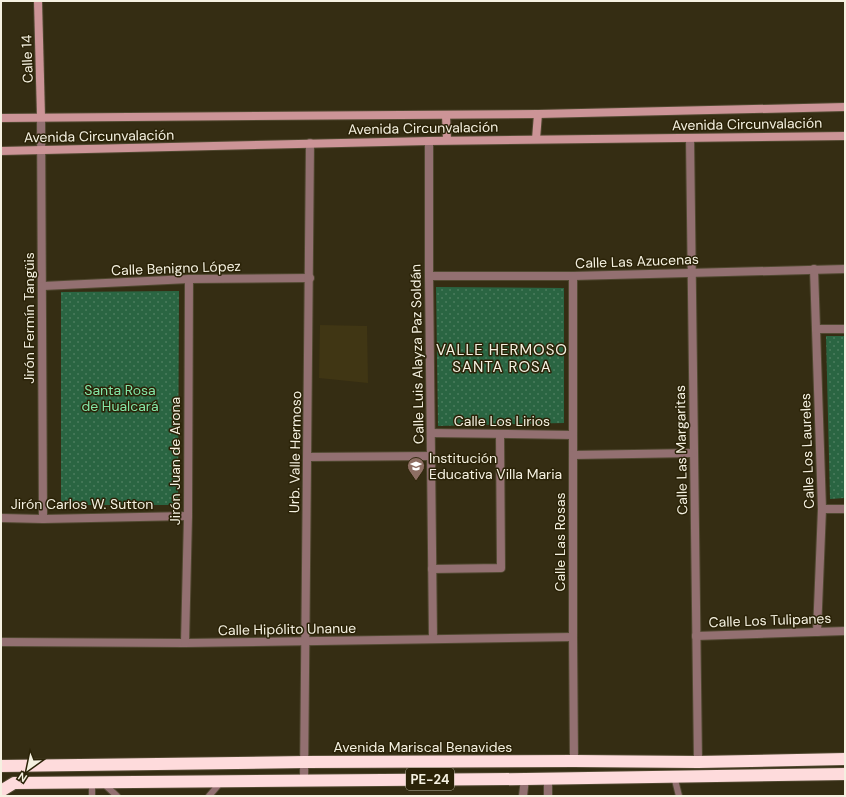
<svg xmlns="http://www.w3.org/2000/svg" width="846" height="797" viewBox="0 0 846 797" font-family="'DM Sans',sans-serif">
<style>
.built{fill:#403614}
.grass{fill:url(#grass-dots)}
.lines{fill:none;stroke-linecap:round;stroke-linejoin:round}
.lane-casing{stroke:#504830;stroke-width:8}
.street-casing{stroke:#504830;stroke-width:10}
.secondary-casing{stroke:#504830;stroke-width:10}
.highway-casing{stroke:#504830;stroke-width:14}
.lane{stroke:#937071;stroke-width:6}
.street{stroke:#937071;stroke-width:8}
.secondary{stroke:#cc9497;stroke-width:8}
.highway{stroke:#fedbdc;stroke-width:12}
.labels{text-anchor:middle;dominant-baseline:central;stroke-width:3;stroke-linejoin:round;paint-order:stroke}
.shield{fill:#2b2308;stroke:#b8b3a0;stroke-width:1}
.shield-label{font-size:13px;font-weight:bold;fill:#f5f1e1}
.street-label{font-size:14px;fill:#f5f1e1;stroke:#2b2308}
.park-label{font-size:14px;fill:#83e5a6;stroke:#2b2308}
.poi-label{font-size:14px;fill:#f5f1e1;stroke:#2b2308;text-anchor:start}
.neighbourhood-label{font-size:15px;letter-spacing:1px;fill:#f5f1e1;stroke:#2b2308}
</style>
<defs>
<pattern id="grass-dots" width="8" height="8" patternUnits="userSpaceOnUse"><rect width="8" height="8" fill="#2a6542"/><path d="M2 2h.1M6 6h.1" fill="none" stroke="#4a7c5d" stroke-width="1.8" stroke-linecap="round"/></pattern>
</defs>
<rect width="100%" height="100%" fill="#352d13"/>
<polygon class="built" points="320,325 367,326 368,383 319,378"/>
<g class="grass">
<polygon points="436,287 564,288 564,423 438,426"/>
<polygon points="179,291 178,505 61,505 61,292"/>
<polygon points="826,336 845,336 845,498 830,499"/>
</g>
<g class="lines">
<defs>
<g id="lane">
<polyline points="674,776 679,796"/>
<polyline points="103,783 117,796"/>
<polyline points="92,796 92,782"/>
<polyline points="209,796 221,782"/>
</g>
<g id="street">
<polyline points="41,117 43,519"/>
<polyline points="690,138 698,762"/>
<polyline points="429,141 429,276 433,639"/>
<polyline points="814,269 822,509 817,632"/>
<polyline points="429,276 573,276 845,269"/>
<polyline points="573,276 573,637 574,761"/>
<polyline points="43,286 189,279 310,278"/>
<polyline points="816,329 845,329"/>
<polyline points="431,433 573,435"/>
<polyline points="573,455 693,453"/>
<polyline points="308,457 431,456"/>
<polyline points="822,509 845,509"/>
<polyline points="1,518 43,519 188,516"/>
<polyline points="432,569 501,568 500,434"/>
<polyline points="696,636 845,631"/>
<polyline points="1,642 185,643 573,637"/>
<polyline points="185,643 188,516 189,279"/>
<polyline points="304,780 310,143"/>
<polyline points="523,796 525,779"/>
<polyline points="548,796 548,778"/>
</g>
<g id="secondary">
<polyline points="38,1 41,117"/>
<polyline points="446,115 447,140"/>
<polyline points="1,118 538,114 845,107"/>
<polyline points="536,139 538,114"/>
<polyline points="1,151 429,141 845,136"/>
</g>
<g id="highway">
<polyline points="1,766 305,762 574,761 698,762 845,759"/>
<polyline points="1,791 14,783 525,779 845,774"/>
</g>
</defs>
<use href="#lane" class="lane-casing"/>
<use href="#street" class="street-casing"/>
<use href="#secondary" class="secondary-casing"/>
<use href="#highway" class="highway-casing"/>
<use href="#lane" class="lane"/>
<use href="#street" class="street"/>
<use href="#secondary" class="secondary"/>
<use href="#highway" class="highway"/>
</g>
<defs>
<symbol id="school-pin" viewBox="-11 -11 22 30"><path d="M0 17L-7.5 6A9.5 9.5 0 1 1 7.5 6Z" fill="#8d6e63" stroke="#2b2308"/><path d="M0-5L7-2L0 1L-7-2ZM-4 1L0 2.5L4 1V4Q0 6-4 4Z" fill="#fff"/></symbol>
</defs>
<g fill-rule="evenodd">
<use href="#school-pin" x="406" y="456" width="20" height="27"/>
</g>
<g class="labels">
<rect class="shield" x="406" y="768" width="48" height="22" rx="3"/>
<g class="shield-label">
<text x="430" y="779">PE-24</text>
</g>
<g class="street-label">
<text transform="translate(27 59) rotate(-92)">Calle 14</text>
<text transform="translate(747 124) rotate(-1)">Avenida Circunvalación</text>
<text transform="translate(423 128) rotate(-1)">Avenida Circunvalación</text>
<text transform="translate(99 136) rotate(-1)">Avenida Circunvalación</text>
<text transform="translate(637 261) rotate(-2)">Calle Las Azucenas</text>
<text transform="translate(176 268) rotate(-2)">Calle Benigno López</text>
<text transform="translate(29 318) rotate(-90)">Jirón Fermín Tangüis</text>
<text transform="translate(417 354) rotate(-91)">Calle Luis Alayza Paz Soldán</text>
<text x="502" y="421">Calle Los Lirios</text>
<text transform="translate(681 450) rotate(-91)">Calle Las Margaritas</text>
<text transform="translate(807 451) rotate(-92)">Calle Los Laureles</text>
<text transform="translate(295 452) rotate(-89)">Urb. Valle Hermoso</text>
<text transform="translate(175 461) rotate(-90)">Jirón Juan de Arona</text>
<text x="82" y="504">Jirón Carlos W. Sutton</text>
<text transform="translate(560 542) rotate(-90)">Calle Las Rosas</text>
<text transform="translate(770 620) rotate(-2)">Calle Los Tulipanes</text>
<text transform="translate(287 629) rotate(-1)">Calle Hipólito Unanue</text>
<text x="423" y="747">Avenida Mariscal Benavides</text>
</g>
<g class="park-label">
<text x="120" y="390">Santa Rosa<tspan x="120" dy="16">de Hualcará</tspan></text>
</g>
<g class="poi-label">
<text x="429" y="458">Institución<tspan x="429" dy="16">Educativa Villa Maria</tspan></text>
</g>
<g class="neighbourhood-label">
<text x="502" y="350">VALLE HERMOSO<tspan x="502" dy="17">SANTA ROSA</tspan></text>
</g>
</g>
<rect width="846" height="797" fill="none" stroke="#f5f1e1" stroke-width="4"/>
<g transform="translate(28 769) rotate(213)" stroke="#2b2308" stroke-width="3" paint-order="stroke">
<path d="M0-3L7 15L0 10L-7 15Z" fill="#f5f1e1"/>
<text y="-6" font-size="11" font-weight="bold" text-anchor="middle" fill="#f5f1e1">N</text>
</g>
</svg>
